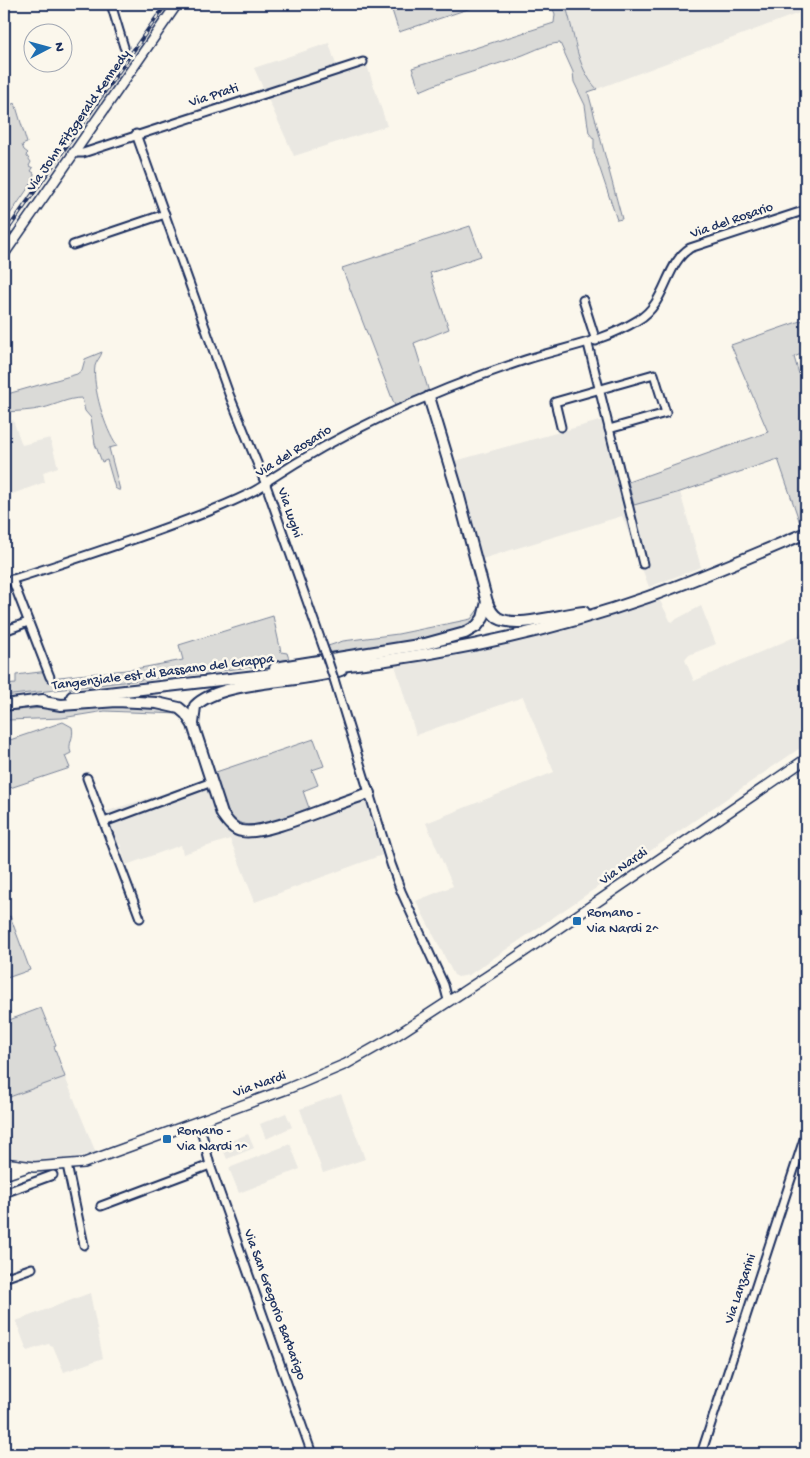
<svg xmlns="http://www.w3.org/2000/svg" width="810" height="1458" viewBox="0 0 810 1458" font-family="'Gochi Hand',sans-serif">
<style>
.built{fill:#eae8e2}
.green{fill:#dadad7;stroke:#7a849a}
.lines{fill:none;stroke-linecap:round;stroke-linejoin:round}
.minor-casing{stroke:#1b2f5e;stroke-width:11}
.major-casing{stroke:#1b2f5e;stroke-width:12}
.highway-casing{stroke:#1b2f5e;stroke-width:14}
.minor{stroke:#fbf7ec;stroke-width:7}
.major{stroke:#fbf7ec;stroke-width:9}
.highway{stroke:#fbf7ec;stroke-width:10}
.rail-casing{stroke:#1b2f5e;stroke-width:4}
.rail{stroke:#fbf7ec;stroke-width:2;stroke-dasharray:5.5;stroke-linecap:butt}
.minor-bridge-casing{stroke:#1b2f5e;stroke-width:11;stroke-linecap:butt}
.minor-bridge{stroke:#fbf7ec;stroke-width:7}
.poi-dot{fill:#1f6fb2;stroke:#fbf7ec;stroke-width:2}
.labels{text-anchor:middle;dominant-baseline:central;stroke-width:5;stroke-linejoin:round;paint-order:stroke}
.street-label{font-size:14px;fill:#1b2f5e;stroke:#fbf7ec}
.poi-label{font-size:14px;fill:#1b2f5e;stroke:#fbf7ec;text-anchor:start}
</style>
<rect width="100%" height="100%" fill="#fbf7ec"/>
<filter id="ink" filterUnits="userSpaceOnUse"><feTurbulence type="fractalNoise" baseFrequency=".02" numOctaves="2"/><feDisplacementMap in="SourceGraphic" scale="10" xChannelSelector="R" yChannelSelector="G"/><feConvolveMatrix kernelMatrix="1 2 1 2 8 2 1 2 1" color-interpolation-filters="sRGB"/></filter>
<g filter="url(#ink)">
<g class="built">
<polygon points="164,4 169,4 4,238 4,232"/>
<polygon points="565,4 806,4 806,29 799,13 597,89 588,80 580,59"/>
<polygon points="329,43 337,68 365,59 387,126 294,156 254,68"/>
<polygon points="4,404 9,421 13,420 22,445 50,438 58,467 43,472 45,482 4,497"/>
<polygon points="610,418 634,504 680,492 701,567 649,587 622,516 482,559 455,461"/>
<polygon points="659,599 671,622 701,606 716,644 689,655 685,660 694,681 806,632 806,744 469,975 458,977 454,975 416,901 453,886 426,823 554,772 523,697 416,735 395,665 468,653 536,637"/>
<polygon points="209,779 216,805 239,831 359,799 363,801 366,802 382,855 255,902 230,839 183,854 181,845 126,865 120,844 115,846 101,813"/>
<polygon points="65,1077 96,1153 56,1161 17,1162 4,1159 4,1099"/>
<polygon points="341,1094 365,1159 323,1173 300,1109"/>
<polygon points="286,1113 292,1127 266,1139 260,1124"/>
<polygon points="248,1134 254,1148 227,1159 221,1145"/>
<polygon points="290,1144 300,1169 239,1193 229,1168"/>
<polygon points="90,1293 103,1358 64,1372 53,1346 48,1344 27,1351 16,1321"/>
</g>
<g class="green">
<polygon points="390,4 483,4 399,32"/>
<path d="M551,4H565C575,32 575,66 597,89L588,92L622,219L617,220L594,151V139L589,133L585,105L574,82L573,72L560,43C546,44 536,50 523,55C489,68 453,76 420,91L412,68L554,23L555,14Z"/>
<polygon points="15,103 27,143 22,145 24,150 28,153 26,155 31,162 29,166 33,168 31,171 34,173 33,181 4,223 4,107"/>
<polygon points="470,226 481,256 430,273 449,329 414,343 429,392 395,406 342,268"/>
<polygon points="806,319 806,352 794,357 799,374 806,372 806,523 801,526 778,459 680,492 634,505 628,482 768,432 731,345"/>
<path d="M102,352C101,357 96,361 95,366C92,386 105,430 117,446L109,448L120,490H118L115,488L107,460L102,462L95,444L91,418L85,411L82,398C68,398 56,405 43,408C31,411 18,411 6,412L4,395L77,374L82,370L85,359Z"/>
<polygon points="482,591 483,616 471,626 449,634 331,654 328,646 343,641 398,634 471,619 482,604"/>
<polygon points="273,616 281,652 287,653 289,659 252,667 4,696 4,685 16,684 16,675 48,671 50,678 135,669 183,660 179,645"/>
<polygon points="69,706 169,706 179,714 105,711 62,718 8,720 4,723 4,711"/>
<path d="M63,722L72,727C75,738 67,743 71,753L65,756L70,768L4,790V742Z"/>
<path d="M314,739L324,766L312,770L318,785L303,791L309,808C286,816 241,841 226,809C220,798 217,784 213,773Z"/>
<polygon points="10,916 30,970 4,979 4,918"/>
<polygon points="41,1008 56,1045 54,1046 65,1077 4,1099 4,1022"/>
</g>
<g class="lines">
<defs>
<g id="minor">
<polyline points="111,4 124,47"/>
<polyline points="136,134 229,394 266,485 325,652"/>
<polyline points="72,153 83,153 363,62"/>
<polyline points="73,245 165,214"/>
<polyline points="583,300 596,341"/>
<polyline points="588,344 643,564"/>
<polyline points="561,427 555,402 654,374 666,413 609,429"/>
<polyline points="12,579 50,677"/>
<path d="M4,582C42,570 254,503 269,480C348,428 435,390 525,360C565,347 601,343 638,320C667,303 665,264 690,248L806,210"/>
<polyline points="4,631 28,622"/>
<polyline points="334,679 391,864 401,891 444,985 448,1000"/>
<polyline points="87,778 140,918"/>
<polyline points="104,822 212,782"/>
<polyline points="199,1122 210,1165 312,1454"/>
<polyline points="67,1165 84,1245"/>
<polyline points="4,1193 53,1175"/>
<polyline points="101,1206 210,1165"/>
<polyline points="4,1278 32,1268"/>
<polyline points="701,1454 806,1133"/>
</g>
<g id="major">
<polyline points="4,254 177,4"/>
<polyline points="4,1163 34,1167 84,1163 287,1089 346,1064 397,1035 512,960 806,759"/>
<polyline points="4,1175 25,1168"/>
</g>
<g id="highway">
<path d="M429,397L458,493L487,602C489,608 492,614 498,618C517,629 561,614 584,612"/>
<path d="M333,667C441,655 546,633 648,597C701,578 754,555 806,533"/>
<polyline points="275,668 425,644 465,633 477,626 483,618 487,602"/>
<polyline points="72,697 325,668"/>
<path d="M37,701L61,705L117,701L157,703L179,708L186,714L193,725L222,814C227,821 233,830 242,831C267,836 340,801 370,793"/>
<polyline points="4,705 43,700"/>
<path d="M193,724L195,706C222,679 302,684 341,670"/>
</g>
</defs>
<use href="#minor" class="minor-casing"/>
<use href="#major" class="major-casing"/>
<use href="#highway" class="highway-casing"/>
<use href="#minor" class="minor"/>
<use href="#major" class="major"/>
<use href="#highway" class="highway"/>
<defs>
<polyline id="rail" points="4,235 166,4"/>
</defs>
<use href="#rail" class="rail-casing"/>
<use href="#rail" class="rail"/>
<defs>
<polyline id="minor-bridge" points="325,652 334,679"/>
</defs>
<use href="#minor-bridge" class="minor-bridge-casing"/>
<use href="#minor-bridge" class="minor-bridge"/>
</g>
</g>
<g class="poi-dot">
<rect x="572" y="916" width="10" height="10" rx="2.5"/>
<rect x="162" y="1134" width="10" height="10" rx="2.5"/>
</g>
<g class="labels">
<g class="street-label">
<text transform="translate(214 96) rotate(-18)">Via Prati</text>
<text transform="translate(79 121) rotate(-55)">Via John Fitzgerald Kennedy</text>
<text transform="translate(732 221) rotate(-19)">Via del Rosario</text>
<text transform="translate(294 452) rotate(-32)">Via del Rosario</text>
<text transform="translate(289 513) rotate(71)">Via Lughi</text>
<text transform="translate(163 673) rotate(-7)">Tangenziale est di Bassano del Grappa</text>
<text transform="translate(624 867) rotate(-35)">Via Nardi</text>
<text transform="translate(260 1085) rotate(-20)">Via Nardi</text>
<text transform="translate(741 1289) rotate(-71)">Via Lanzarini</text>
<text transform="translate(274 1305) rotate(70)">Via San Gregorio Barbarigo</text>
</g>
<g class="poi-label">
<text x="587" y="913">Romano -<tspan x="587" dy="16">Via Nardi 2^</tspan></text>
<text x="177" y="1131">Romano -<tspan x="177" dy="16">Via Nardi 1^</tspan></text>
</g>
</g>
<rect width="810" height="1458" fill="none" stroke="#fbf7ec" stroke-width="20"/>
<rect x="10" y="10" width="790" height="1438" fill="none" stroke="#1b2f5e" stroke-width="2" filter="url(#ink)"/>
<g transform="translate(48 48) rotate(84)"><circle r="24" fill="#fbf7ec" stroke="#a1a7b3"/>
<path d="M0-4L9 19L0 12L-9 19Z" fill="#1f6fb2"/>
<text y="-8" font-size="14" font-weight="bold" text-anchor="middle" fill="#1b2f5e">N</text>
</g>
</svg>
